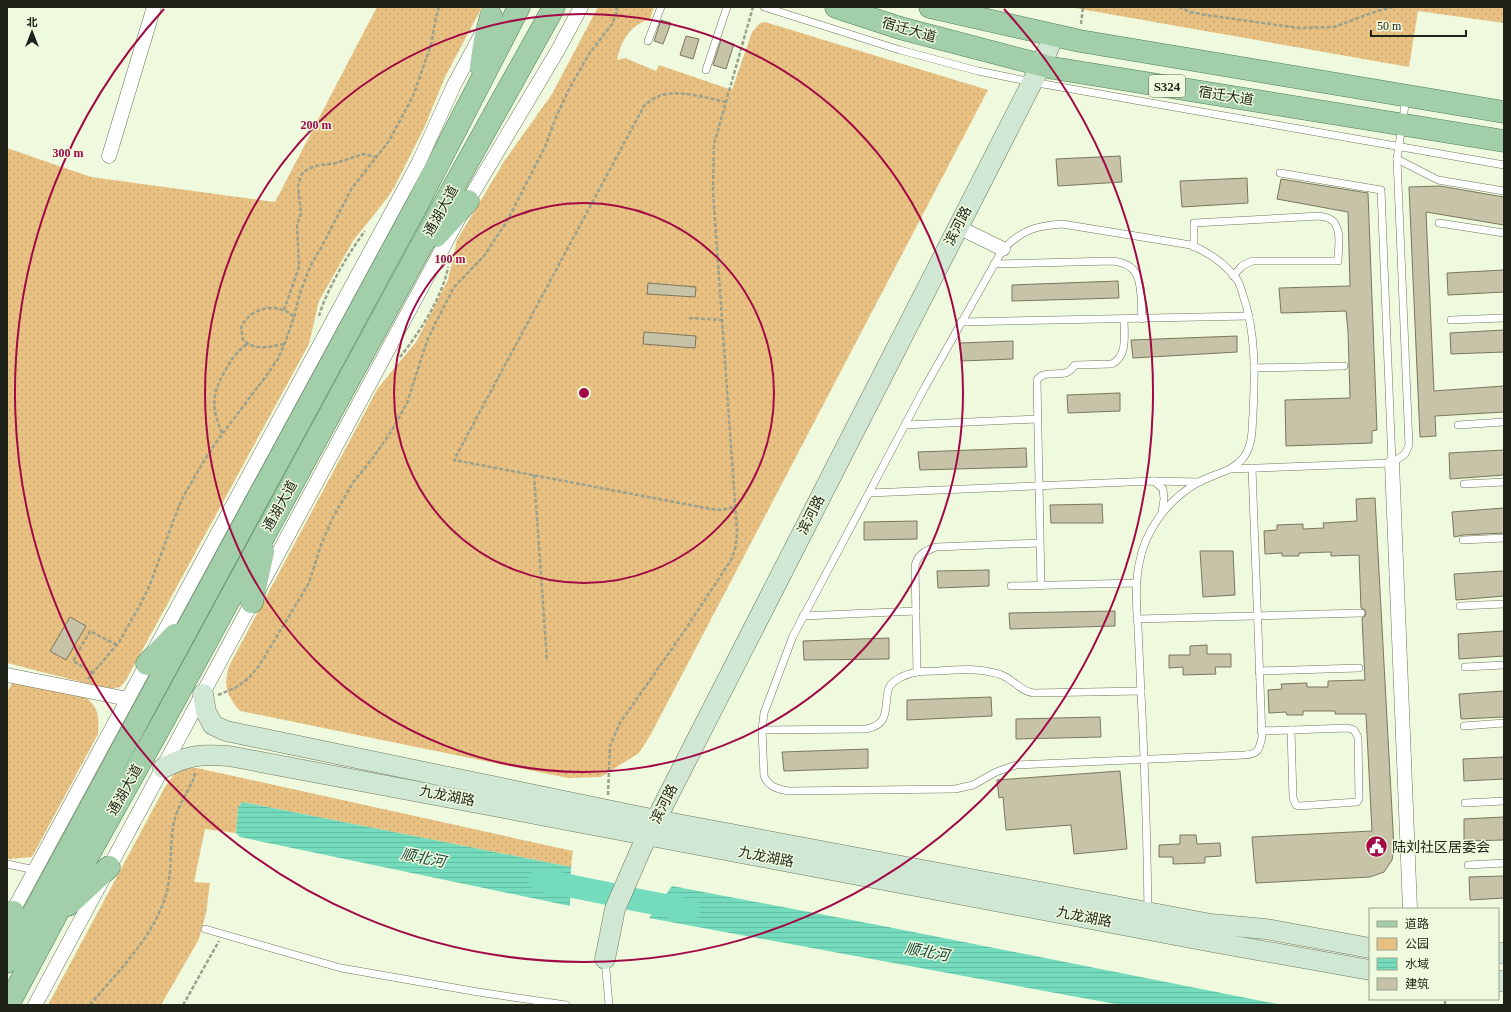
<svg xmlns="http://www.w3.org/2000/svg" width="1511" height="1012" viewBox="0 0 1511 1012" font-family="'Times New Roman','Noto Sans SC',serif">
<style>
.green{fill:url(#green-dots)}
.water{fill:url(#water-rules)}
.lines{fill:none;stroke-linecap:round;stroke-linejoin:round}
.river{stroke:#74dcbd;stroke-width:23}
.building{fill:#c6c3a7;stroke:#7a765d}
.lane-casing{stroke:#6d775e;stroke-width:8}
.street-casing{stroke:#6d775e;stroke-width:15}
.secondary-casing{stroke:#6d775e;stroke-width:21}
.primary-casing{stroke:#4c7e52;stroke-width:23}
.path{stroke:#9aa28d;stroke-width:2.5;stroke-dasharray:4 2;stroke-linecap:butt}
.lane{stroke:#fff;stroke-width:7}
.street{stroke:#fff;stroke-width:14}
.secondary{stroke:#d0e7d4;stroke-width:20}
.primary{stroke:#a2cfaa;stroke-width:22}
.ring{fill:none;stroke:#a20946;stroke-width:2}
.labels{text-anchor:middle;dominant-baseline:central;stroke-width:3;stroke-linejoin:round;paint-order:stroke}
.shield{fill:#eef9dd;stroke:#5c6253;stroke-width:1}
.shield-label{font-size:13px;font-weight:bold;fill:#1e2218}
.street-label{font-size:14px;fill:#1e2218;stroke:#eef9dd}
.poi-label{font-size:14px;fill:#1e2218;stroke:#eef9dd;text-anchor:start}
.water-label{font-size:15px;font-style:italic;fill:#19473a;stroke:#eef9dd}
.centre{fill:#a20946;stroke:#eef9dd;stroke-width:2}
.ring-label{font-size:12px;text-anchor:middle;font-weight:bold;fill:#a20946;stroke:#eef9dd;stroke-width:3;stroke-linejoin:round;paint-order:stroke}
</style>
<defs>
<pattern id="green-dots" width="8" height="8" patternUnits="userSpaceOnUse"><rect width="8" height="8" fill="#e8c082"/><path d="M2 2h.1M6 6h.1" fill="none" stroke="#c7a570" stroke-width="1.8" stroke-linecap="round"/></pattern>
<pattern id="water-rules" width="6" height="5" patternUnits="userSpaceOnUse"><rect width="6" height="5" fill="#74dcbd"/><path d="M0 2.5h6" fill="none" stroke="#64bca2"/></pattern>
</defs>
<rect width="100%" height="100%" fill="#eef9dd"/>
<g class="green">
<polygon points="377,7 482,7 445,77 424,128 396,184 388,197 353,241 319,301 309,344 126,680 120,687 109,689 7,663 7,148 91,177 275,202"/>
<path d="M598,7H654L650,19C630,25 621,41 617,60L625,58L656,71L659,65L732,90L752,32L760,23L765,22L988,90L651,734L639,753L601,777L568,778L240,711C227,696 223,686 229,666L378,388L416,342L448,280L457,240L505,160L552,94Z"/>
<polygon points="1069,7 1504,7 1504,23 1418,11 1409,67"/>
<path d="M12,683L84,696C99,707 99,716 98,734L32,857L10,859L7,858V693Z"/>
<polygon points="184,768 197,768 573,851 571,867 242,802 238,808 236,833 205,829 194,882 210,883 206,913 199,939 161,1005 48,1005 165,787 175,773"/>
</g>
<g class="water">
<polygon points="242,802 571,867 570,906 240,837 236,833 238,808"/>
<polygon points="672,886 883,926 1282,1005 1121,1005 649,918"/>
</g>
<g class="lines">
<g class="river">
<polyline points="541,880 610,894"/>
<polyline points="632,899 689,910"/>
</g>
</g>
<g class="building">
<polygon points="661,20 671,23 663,44 654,41"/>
<polygon points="686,36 699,39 693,59 680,55"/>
<polygon points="721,40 734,44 726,69 713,65"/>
<polygon points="1120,156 1122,182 1058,186 1056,159"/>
<polygon points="1247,178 1248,203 1182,207 1180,181"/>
<polygon points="1281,179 1368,193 1377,430 1372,431 1372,443 1286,446 1285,400 1350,398 1348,331 1346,311 1281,313 1279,288 1350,286 1348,212 1277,199"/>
<polygon points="1440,186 1504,197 1504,225 1426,212 1434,391 1504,386 1504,412 1435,416 1436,436 1420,437 1409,187"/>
<polygon points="1504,270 1504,292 1448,295 1447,273"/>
<polygon points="1118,281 1119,298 1012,301 1012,285"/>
<polygon points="648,283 696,287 695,297 647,294"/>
<polygon points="1504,330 1504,352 1451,354 1450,333"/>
<polygon points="644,332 696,336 695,348 643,344"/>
<polygon points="1237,336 1237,352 1133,358 1131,340"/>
<polygon points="1013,341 1013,359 961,361 960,343"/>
<polygon points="1120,393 1120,411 1068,413 1067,395"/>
<polygon points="1026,448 1027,467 920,470 918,452"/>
<polygon points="1504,450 1504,475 1450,479 1449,453"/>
<polygon points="1375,498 1394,848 1392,860 1384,872 1370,877 1256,883 1252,837 1372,831 1366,714 1335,714 1335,711 1303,711 1303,715 1287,715 1286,712 1269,713 1268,690 1282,689 1281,684 1307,683 1307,687 1328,687 1328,681 1365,680 1362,618 1365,616 1366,612 1365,610 1361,608 1359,555 1331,556 1331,552 1299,553 1299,556 1282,556 1282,553 1265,554 1264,531 1277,530 1277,525 1303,524 1303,529 1324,528 1323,523 1357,521 1356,499"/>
<polygon points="1102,504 1103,523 1051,523 1050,505"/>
<polygon points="1504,508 1504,533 1463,535 1454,537 1452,512"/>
<polygon points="917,521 917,539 864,540 864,522"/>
<polygon points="1200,551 1233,551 1235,595 1203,597"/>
<polygon points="989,570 989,586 938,588 937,571"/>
<polygon points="1504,571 1504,596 1456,600 1454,574"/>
<polygon points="1115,611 1115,626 1010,629 1009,613"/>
<polygon points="70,617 86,626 66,660 50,651"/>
<polygon points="1504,631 1504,656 1459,659 1458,634"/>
<polygon points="889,638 889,659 804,660 803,641"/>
<polygon points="1207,645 1207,654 1231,654 1231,667 1215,667 1216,674 1183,675 1183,667 1169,668 1169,655 1190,655 1190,646"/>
<polygon points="1504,691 1504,717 1461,719 1459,694"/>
<polygon points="991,697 992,716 907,720 907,700"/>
<polygon points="1100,717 1101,737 1016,739 1016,719"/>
<polygon points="868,749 868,768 784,771 782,752"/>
<polygon points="1504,757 1504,779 1464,781 1463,759"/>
<polygon points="1120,771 1127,849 1074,854 1071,825 1006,830 1003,797 999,798 997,780"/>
<polygon points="1504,817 1504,840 1464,841 1464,819"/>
<polygon points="1180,835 1196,835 1197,844 1220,843 1221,856 1205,857 1205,863 1173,864 1173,857 1159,857 1159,845 1180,844"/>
<polygon points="1504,876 1504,898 1470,900 1469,877"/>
</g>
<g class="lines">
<defs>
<g id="lane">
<polyline points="764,7 900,50 978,71 1032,82 1504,165"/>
<polyline points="648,41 661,7"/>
<polyline points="706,70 727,7"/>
<polyline points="1397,159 1438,180 1504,191"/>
<polyline points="1280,173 1381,190 1392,463"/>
<polyline points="1439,223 1504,233"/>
<path d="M1194,247V223L1320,216C1323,217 1327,217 1330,219C1343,226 1338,249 1338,261H1252L1242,266L1233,276"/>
<path d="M994,264L1111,261C1146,263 1140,292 1142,319"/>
<polyline points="1451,320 1504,318"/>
<polyline points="961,322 1249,316"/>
<polyline points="1254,368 1344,366"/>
<polyline points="905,425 1037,419"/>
<polyline points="1458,425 1504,422"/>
<polyline points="1231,469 1392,463 1405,454 1409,445 1397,159 1406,98"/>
<polyline points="1154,481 1163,489 1164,499 1162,512"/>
<polyline points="1464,484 1504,482"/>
<polyline points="869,493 1153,481 1200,482"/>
<polyline points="1463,540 1504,538"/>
<polyline points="1011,586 1136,583"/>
<path d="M1041,586L1037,380C1042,371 1057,375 1065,373C1070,372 1072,368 1075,365L1112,364C1128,356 1124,334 1124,319"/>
<polyline points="1460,606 1504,604"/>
<polyline points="803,616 916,611"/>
<polyline points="1137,619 1361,613"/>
<polyline points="1465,667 1504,665"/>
<polyline points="1259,671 1359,668"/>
<path d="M917,672L915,566C917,554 926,551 936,547L1039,543"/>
<polyline points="1464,726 1504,723"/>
<path d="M762,730L866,729C890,724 884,710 888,691C890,680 906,674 917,672C923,671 931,671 938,671C955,670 974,668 990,672C998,673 1007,677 1013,682C1020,687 1025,692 1034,693L1141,691"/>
<polyline points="1261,731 1348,728 1354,730 1358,737 1359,799 1357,802 1299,806 1296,805 1293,798 1291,730"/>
<polyline points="1465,803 1504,801"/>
<polyline points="7,864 35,870"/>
<polyline points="1468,865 1504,863"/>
<path d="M1148,911C1147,839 1145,767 1141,694C1140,672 1139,650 1138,627C1136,606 1135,585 1139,564C1145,530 1168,499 1199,482C1215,473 1231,473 1244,457C1246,454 1248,450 1249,447C1253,437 1252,424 1253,414C1255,374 1256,333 1243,295C1242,291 1240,285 1238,281C1226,264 1210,253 1191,245L1062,224C1034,226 1023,230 1003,249L925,387L793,636L764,713L762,730L764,776C769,787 777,789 789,791L955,789L973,785L996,772L1016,765L1244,755C1259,754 1259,750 1262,737L1252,468"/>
<polyline points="205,929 341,968 478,992 566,1005"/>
<polyline points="605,959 609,1005"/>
</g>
<g id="street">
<polyline points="109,156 154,7"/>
<polyline points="958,227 1003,249"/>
<polyline points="1392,463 1410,909"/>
<polyline points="7,675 128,699"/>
<polyline points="9,918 419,162 454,85 481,35"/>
<polyline points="35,1005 468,201 558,50 581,7"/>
</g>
<g id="secondary">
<polyline points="203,694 206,712 213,725 226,731 656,820 1211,924 1266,929 1370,948"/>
<path d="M163,768C188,755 201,754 229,756L1207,941L1370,970"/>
<polyline points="1498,953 1504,953"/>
<polyline points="605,959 615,909 641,849 1041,65 1054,36"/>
<polyline points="1498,981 1504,981"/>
</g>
<g id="primary">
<polyline points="836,7 900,28 1053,68 1504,141"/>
<polyline points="930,7 1080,41 1504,112"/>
<polyline points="481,66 485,40 491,16"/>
<polyline points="436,236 468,201"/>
<polyline points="252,602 263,552"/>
<polyline points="147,664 175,635"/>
<polyline points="68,905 109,867"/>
<polyline points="7,937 13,912"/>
<polyline points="7,962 418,203 519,7"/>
<polyline points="8,1005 85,861 165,718 442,208 554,7"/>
</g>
</defs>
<use href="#lane" class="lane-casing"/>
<use href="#street" class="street-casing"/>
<use href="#secondary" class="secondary-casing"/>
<use href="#primary" class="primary-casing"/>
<g class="path">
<polyline points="1179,7 1190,12 1206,15 1299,28 1334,27 1377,11 1394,7"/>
<polyline points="1081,24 1083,7"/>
<path d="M726,102C707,98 674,88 657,97C652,99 648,103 644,106L454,460L711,509L721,510L735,507"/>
<polyline points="284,310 299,267 297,225 301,213 298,186 300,179 303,172 315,166 336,163 363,154 376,157"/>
<path d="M319,316C326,291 349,252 365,231"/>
<polyline points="689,318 722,320"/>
<path d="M284,344C270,347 255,351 243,340L241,328C250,307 277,301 294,317"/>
<path d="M400,357C418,335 443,296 448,267"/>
<path d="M222,433C212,410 211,395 224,373C230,361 236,353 247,344"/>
<polyline points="534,475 547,661"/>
<polyline points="93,673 73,661 90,631 117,645"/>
<polyline points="88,679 119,642 139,607 149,587 174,519 182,499 202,464 217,441 266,376 278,359 286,340 294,317 300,293 310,267 323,244 352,188 389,141 413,96 431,45 436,17 439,7"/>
<polyline points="218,695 235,688 248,679 259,666 309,583 321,545 333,517 354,481 373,458 392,430 407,403 427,341 435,324 454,287 484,256 507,221 545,147 556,117 569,89 589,54 612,24 617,12 616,7"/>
<polyline points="608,795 610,746 620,723 685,630 731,560 736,546 737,531 713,192 714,144 753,7"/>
<path d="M90,1005C118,971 151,940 165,898C173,873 169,847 174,822C177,808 187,793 193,780L195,773"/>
<polyline points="183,1005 219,941"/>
<polyline points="1445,1005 1445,999"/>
</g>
<use href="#lane" class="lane"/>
<use href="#street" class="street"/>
<use href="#secondary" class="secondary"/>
<use href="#primary" class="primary"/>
</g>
<g class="ring">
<circle cx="584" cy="393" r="190"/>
<circle cx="584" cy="393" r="379"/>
<path d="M1004 9A569 569 0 1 1 164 9"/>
</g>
<defs>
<symbol id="civic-disc" viewBox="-11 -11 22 22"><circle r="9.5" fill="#a20946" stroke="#eef9dd"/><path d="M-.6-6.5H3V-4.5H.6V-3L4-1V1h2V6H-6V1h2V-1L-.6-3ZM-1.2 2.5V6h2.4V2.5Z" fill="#fff"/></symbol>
</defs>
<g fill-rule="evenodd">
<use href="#civic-disc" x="1364" y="834" width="25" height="25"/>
</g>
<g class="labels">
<rect class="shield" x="1149" y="75" width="36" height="22" rx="3"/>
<g class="shield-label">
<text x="1167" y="86">S324</text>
</g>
<g class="street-label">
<text transform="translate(909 30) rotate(16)">宿迁大道</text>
<text transform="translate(1226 96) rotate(9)">宿迁大道</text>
<text transform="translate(441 211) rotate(-61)">通湖大道</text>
<text transform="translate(958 226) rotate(-63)">滨河路</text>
<text transform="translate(280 506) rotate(-61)">通湖大道</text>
<text transform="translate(811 515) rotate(-63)">滨河路</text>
<text transform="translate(125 790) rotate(-61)">通湖大道</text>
<text transform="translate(447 796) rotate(11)">九龙湖路</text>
<text transform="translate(664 804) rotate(-63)">滨河路</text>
<text transform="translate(766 857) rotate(11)">九龙湖路</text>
<text transform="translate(1084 917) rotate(11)">九龙湖路</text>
</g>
<g class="poi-label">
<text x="1392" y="847">陆刘社区居委会</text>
</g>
<g class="water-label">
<text transform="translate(423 858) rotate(11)">顺北河</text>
<text transform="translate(927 952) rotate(10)">顺北河</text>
</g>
</g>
<circle cx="584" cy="393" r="6" class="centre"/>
<g class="ring-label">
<text x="316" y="129">200 m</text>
<text x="68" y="157">300 m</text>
<text x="450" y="263">100 m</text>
</g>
<rect width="1511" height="1012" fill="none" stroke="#1e2218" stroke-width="16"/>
<rect x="1369" y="908" width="130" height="92" fill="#eef9dd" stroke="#9ba38e"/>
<rect x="1377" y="921" width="20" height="6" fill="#a2cfaa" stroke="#9ba38e"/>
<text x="1405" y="928" font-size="12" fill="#1e2218">道路</text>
<rect x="1377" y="938" width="20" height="12" fill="#e8c082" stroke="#9ba38e"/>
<text x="1405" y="948" font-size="12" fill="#1e2218">公园</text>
<rect x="1377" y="958" width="20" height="12" fill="url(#water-rules)" stroke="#9ba38e"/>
<text x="1405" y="968" font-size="12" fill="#1e2218">水域</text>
<rect x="1377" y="978" width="20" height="12" fill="#c6c3a7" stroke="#9ba38e"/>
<text x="1405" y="988" font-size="12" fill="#1e2218">建筑</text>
<g transform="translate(32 32)" stroke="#eef9dd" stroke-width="3" paint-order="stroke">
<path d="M0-3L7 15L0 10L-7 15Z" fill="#1e2218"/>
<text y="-6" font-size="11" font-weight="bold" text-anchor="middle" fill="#1e2218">北</text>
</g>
<path d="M1371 30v6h95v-6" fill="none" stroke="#1e2218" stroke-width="2"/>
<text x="1377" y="30" font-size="12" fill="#1e2218" stroke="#eef9dd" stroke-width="3" paint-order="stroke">50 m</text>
</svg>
